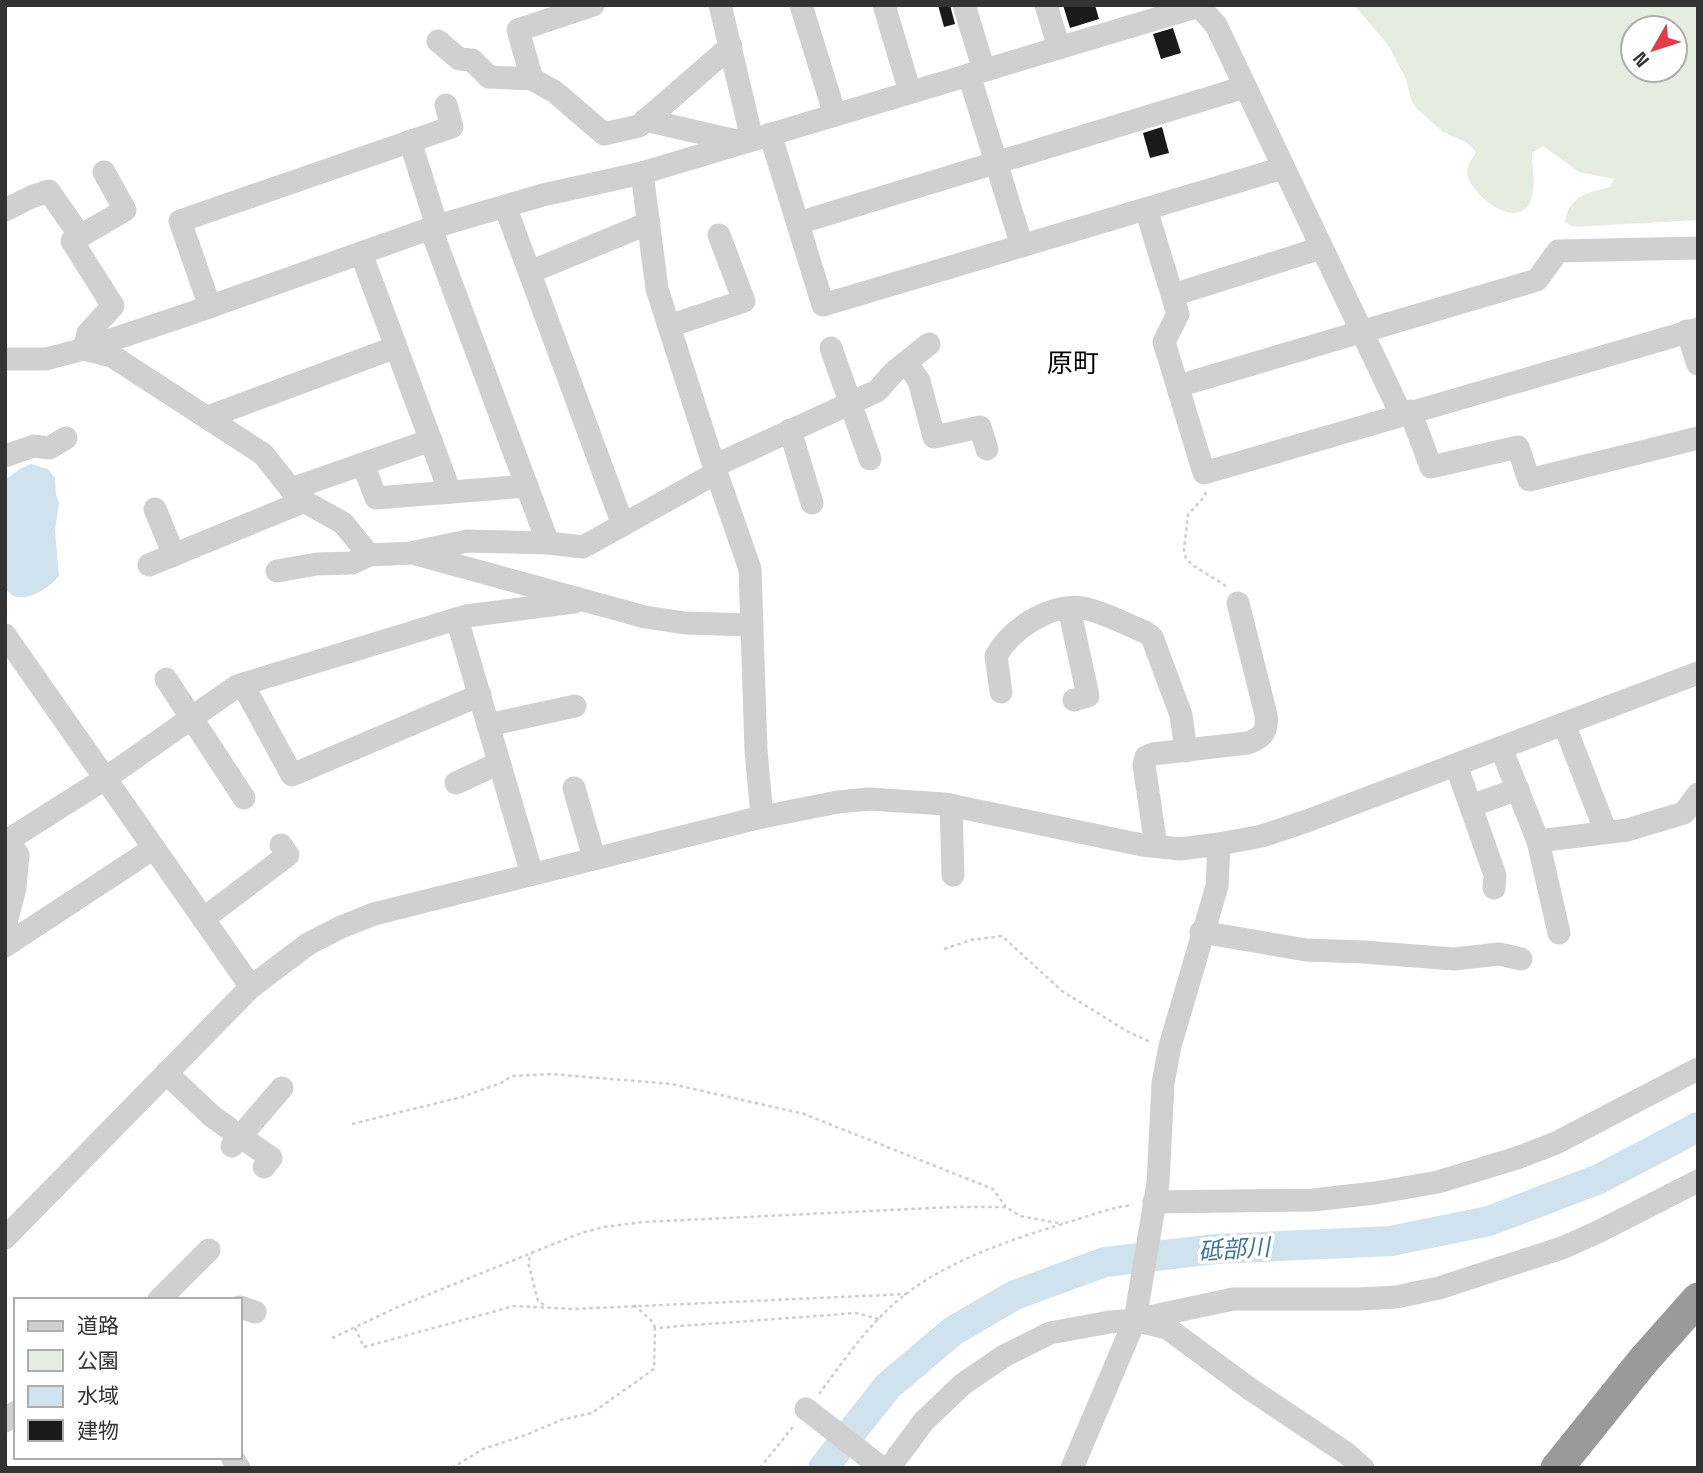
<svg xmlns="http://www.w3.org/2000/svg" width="1703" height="1473" viewBox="0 0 1703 1473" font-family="'Space Grotesk','Noto Sans JP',sans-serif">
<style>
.green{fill:#e6ecdf;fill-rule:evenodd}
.water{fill:#cfe2ee}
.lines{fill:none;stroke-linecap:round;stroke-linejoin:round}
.river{stroke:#cfe2ee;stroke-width:30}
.building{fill:#1a1a1a}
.path{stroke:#cdcdcd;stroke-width:2.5;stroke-dasharray:3.5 3.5;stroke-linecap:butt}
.minor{stroke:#d0d0d0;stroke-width:23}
.highway{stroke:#9a9a9a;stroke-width:33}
.labels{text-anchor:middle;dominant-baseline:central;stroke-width:7;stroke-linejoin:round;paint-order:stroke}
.water-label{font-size:24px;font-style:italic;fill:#3f7597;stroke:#fff}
.quarter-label{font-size:26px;fill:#000;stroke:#fff}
</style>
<rect width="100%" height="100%" fill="#fff"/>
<path class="green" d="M1354,5H1698V220L1573,227L1565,222C1569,195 1588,193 1610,187L1614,179L1579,172L1543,146L1532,153C1532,168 1538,195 1527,207C1511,226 1473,195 1468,177C1465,167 1471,161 1476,152L1466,142L1443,132L1418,110L1411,100L1406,79L1388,45ZM1633,28H1675V70H1633Z"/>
<path class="water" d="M31,464L48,469L55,478L56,495L59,503L55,531L59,576C51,586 29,602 14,596C11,595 8,591 5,589V480L20,469Z"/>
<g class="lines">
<polyline class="river" points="823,1468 888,1386 953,1331 1015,1295 1105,1262 1216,1249 1391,1241 1489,1221 1599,1179 1698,1127"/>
</g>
<g class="building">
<polygon points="938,5 950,5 955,24 944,27"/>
<polygon points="1063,5 1095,5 1099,19 1070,28"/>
<polygon points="1173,28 1181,53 1161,59 1153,34"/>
<polygon points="1162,127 1169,153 1150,158 1143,133"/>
</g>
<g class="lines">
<g class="path">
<polyline points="1206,492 1204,497 1188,515 1184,550 1186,559 1194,566 1226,586"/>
<polyline points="944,949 971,940 1002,936 1062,991 1125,1030 1152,1043"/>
<polyline points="352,1124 462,1097 501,1083 512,1076 551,1074 672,1084 804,1114 993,1189 1006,1207"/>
<polyline points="533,1251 528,1262 538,1301 547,1307"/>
<polyline points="634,1305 653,1322 655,1328"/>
<polyline points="355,1328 364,1347 514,1306 574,1309 907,1294"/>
<polyline points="332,1338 400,1306 581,1233 604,1227 643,1222 953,1207 1006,1207 1020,1216 1063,1224"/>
<path d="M819,1394C839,1367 859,1338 882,1315C931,1265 1006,1241 1072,1221C1092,1215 1112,1207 1133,1205"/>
<polyline points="452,1468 483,1449 526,1435 561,1420 592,1413 654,1369 655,1328 856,1313 879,1319"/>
<polyline points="760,1468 795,1424"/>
</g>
<g class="minor">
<polyline points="720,5 752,139"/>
<polyline points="801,5 835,115"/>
<polyline points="884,5 910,92"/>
<polyline points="964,5 984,70"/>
<polyline points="1046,5 1059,48"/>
<polyline points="1198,5 1216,25 1401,414"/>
<polyline points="438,41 459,59 472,60 489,77 532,79 555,92 604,134 639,126 731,46"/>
<polyline points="969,75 1022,246"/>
<polyline points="532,79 518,30 593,5"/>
<polyline points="645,120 741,142"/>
<polyline points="770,134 823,305 1283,168"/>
<polyline points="410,141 437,226"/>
<polyline points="642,173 657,289 714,466 750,569 756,750 762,817"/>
<polyline points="505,206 623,525"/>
<polyline points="1146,209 1178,314 1164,342 1204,473 1698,329"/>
<polyline points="5,210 31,197 49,191 80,236"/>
<polyline points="798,223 1245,87"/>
<polyline points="431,229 548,543"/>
<polyline points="361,253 450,492"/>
<polyline points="530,272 649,223"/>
<polyline points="1173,295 1321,248"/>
<polyline points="210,307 180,221 452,127 446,105"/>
<polyline points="669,326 744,301 719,235"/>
<polyline points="1687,331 1698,364"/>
<polyline points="831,348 870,459"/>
<polyline points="84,349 112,356 263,454 298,498 343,523 369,555 412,553 645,617 685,623 752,625"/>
<polyline points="84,349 88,333 113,306 72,241 125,210 104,172"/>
<polyline points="5,359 46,359 84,349 192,313 437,226 543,195 642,173 1199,6"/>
<polyline points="906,362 919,381 934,437 980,427 987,449"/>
<polyline points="1178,386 1537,280 1558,251 1698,248"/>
<polyline points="1410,411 1431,467 1518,447 1529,480 1698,438"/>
<polyline points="208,417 396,347"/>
<polyline points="790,430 812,503"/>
<polyline points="5,456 34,446 49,448 66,438"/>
<polyline points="363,464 376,498 527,486"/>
<polyline points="714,466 877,391 894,372 929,344"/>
<polyline points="291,489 431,440"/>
<polyline points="155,509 174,555"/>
<polyline points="415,552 467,541 548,543 583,547 716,473"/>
<polyline points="149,565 305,501"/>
<polyline points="277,571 317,564 352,563 369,555"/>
<polyline points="1069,608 1088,696 1074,700"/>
<polyline points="457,619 532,874"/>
<polyline points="5,635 251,987"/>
<polyline points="166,679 244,798"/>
<polyline points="243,685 292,775 480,695"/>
<path d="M1001,692L996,656C1011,629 1050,603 1083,608C1104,612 1125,624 1145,632L1152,637L1181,715L1186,751"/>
<polyline points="1564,724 1606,832"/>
<polyline points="488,725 575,706"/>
<polyline points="1501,748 1538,841 1627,830 1684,813 1698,794"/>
<polyline points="1456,765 1495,875 1494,888"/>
<polyline points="456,783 499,763"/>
<polyline points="574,788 594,858"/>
<polyline points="951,805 953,875"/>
<polyline points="1471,806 1518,789"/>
<polyline points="8,840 18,855 15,888 6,923 11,942"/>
<polyline points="1538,841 1559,933"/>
<polyline points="5,842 106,778 237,686 466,616 574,602"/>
<path d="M1156,846L1144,765L1146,757L1153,754L1248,743C1262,738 1268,732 1266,715L1238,603"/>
<polyline points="203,919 288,855 281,845"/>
<polyline points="1201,932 1306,950 1364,952 1454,959 1499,954 1521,959"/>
<polyline points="5,946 154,848"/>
<polyline points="166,1073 213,1117 271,1158 264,1167"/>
<polyline points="232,1146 282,1088"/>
<polyline points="1154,1202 1313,1200 1375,1193 1438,1182 1517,1158 1556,1143 1698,1069"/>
<polyline points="5,1238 251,987 308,944 341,927 374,914 762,817 838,802 869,799 945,804 1142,845 1180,849 1219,844 1262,836 1307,821 1698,673"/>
<polyline points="159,1300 209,1250"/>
<polyline points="240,1307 255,1312"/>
<polyline points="1138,1321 1167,1328 1250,1389 1346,1453 1363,1468"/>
<polyline points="806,1409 882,1468"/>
<polyline points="5,1421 16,1412"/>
<polyline points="232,1457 239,1468"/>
<polyline points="889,1468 924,1421 963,1384 1004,1356 1050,1333 1110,1322 1135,1320 1233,1299 1359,1299 1396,1297 1439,1288 1562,1248 1598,1232 1698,1181"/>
<polyline points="1072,1468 1135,1320 1158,1183 1163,1083 1170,1046 1217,886 1219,844"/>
</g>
<polyline class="highway" points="1557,1468 1643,1361 1698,1299"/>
</g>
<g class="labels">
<g class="water-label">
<text transform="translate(1234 1249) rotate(-4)">砥部川</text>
</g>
<g class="quarter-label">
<text x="1073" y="363">原町</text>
</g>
</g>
<rect width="1703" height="1473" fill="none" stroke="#333333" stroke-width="14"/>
<rect x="14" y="1298" width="228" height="161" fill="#ffffff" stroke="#adadad" stroke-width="2"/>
<rect x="28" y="1321" width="35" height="10" fill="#d0d0d0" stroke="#adadad" stroke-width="2"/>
<text x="77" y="1333" font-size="21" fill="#333333">道路</text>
<rect x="28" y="1350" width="35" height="21" fill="#e6ecdf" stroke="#adadad" stroke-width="2"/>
<text x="77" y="1368" font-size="21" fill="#333333">公園</text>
<rect x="28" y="1386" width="35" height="21" fill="#cfe2ee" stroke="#adadad" stroke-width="2"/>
<text x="77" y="1403" font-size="21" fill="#333333">水域</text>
<rect x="28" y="1420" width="35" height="21" fill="#1a1a1a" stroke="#adadad" stroke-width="2"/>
<text x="77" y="1438" font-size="21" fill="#333333">建物</text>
<g transform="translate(1654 49) rotate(231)"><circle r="33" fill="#ffffff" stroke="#adadad" stroke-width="2"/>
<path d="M0-5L12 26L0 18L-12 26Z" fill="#e63946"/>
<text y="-10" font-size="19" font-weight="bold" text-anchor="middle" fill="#333333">N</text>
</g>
</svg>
